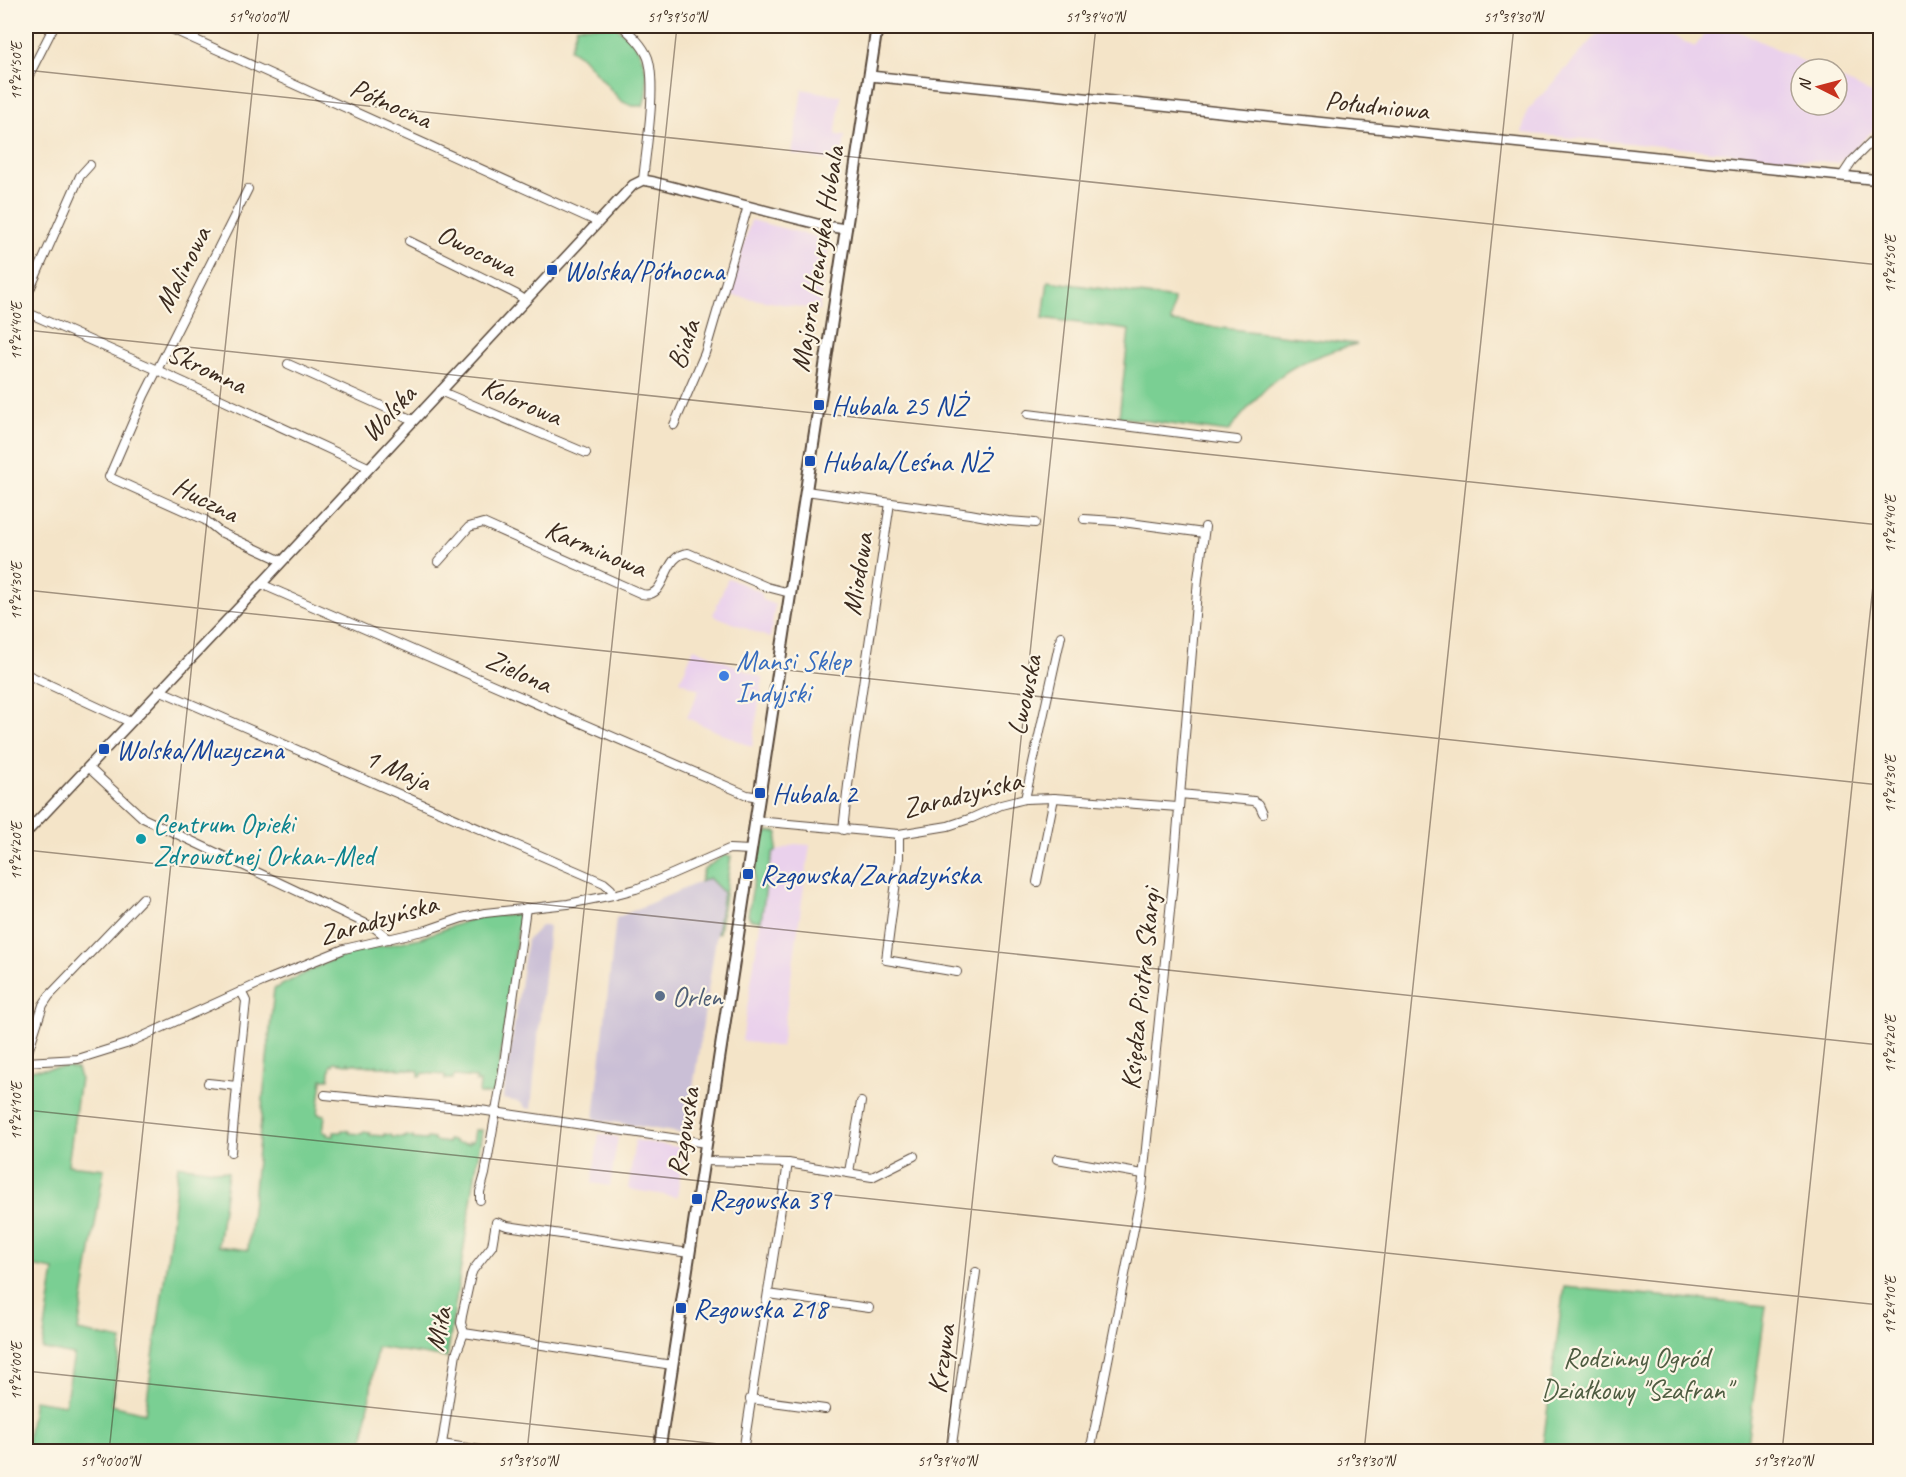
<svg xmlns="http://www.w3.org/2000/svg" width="1906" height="1477" viewBox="0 0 1906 1477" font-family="Caveat,sans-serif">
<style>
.built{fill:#ead1ec}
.industrial{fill:#cabfd6}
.green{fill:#7acf93;stroke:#5a7c58;stroke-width:1.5}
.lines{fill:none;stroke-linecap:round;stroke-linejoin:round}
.minor-casing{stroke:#574638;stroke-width:10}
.tertiary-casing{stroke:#574638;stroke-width:12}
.secondary-casing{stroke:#574638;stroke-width:14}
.minor{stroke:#fff;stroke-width:8}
.tertiary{stroke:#fff;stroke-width:9}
.secondary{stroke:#fff;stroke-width:10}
.ticks{fill:none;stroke:#3b2a1e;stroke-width:1.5;stroke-opacity:0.45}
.transit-dot{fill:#1a4fb4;stroke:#fcf5e5;stroke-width:2}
.shop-dot{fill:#3f7fe0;stroke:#fcf5e5;stroke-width:2}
.culture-dot{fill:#0f9aa8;stroke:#fcf5e5;stroke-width:2}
.service-dot{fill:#5c6f8a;stroke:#fcf5e5;stroke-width:2}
.labels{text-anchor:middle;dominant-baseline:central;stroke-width:4.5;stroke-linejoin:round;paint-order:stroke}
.street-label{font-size:28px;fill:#3b2a1e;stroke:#fcf5e5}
.transit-label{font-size:28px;fill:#164399;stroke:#fcf5e5;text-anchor:start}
.shop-label{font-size:28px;fill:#366cbe;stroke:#fcf5e5;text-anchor:start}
.culture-label{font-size:28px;fill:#0d838f;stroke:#fcf5e5;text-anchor:start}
.service-label{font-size:28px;fill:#4e5e75;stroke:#fcf5e5;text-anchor:start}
.park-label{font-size:28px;fill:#4e5c41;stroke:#fcf5e5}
.neatline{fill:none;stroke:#3b2a1e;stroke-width:2}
.ticks-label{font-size:15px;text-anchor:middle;fill:#3b2a1e}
</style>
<rect width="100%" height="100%" fill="#fcf5e5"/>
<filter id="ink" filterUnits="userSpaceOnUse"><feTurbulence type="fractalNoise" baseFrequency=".0167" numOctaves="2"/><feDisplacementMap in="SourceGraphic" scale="12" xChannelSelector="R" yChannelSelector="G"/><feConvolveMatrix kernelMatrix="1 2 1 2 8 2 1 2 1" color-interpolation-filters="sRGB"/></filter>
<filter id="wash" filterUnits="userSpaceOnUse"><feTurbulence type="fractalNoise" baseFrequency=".008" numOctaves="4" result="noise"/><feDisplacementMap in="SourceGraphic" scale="24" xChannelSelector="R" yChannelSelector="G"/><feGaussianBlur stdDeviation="1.35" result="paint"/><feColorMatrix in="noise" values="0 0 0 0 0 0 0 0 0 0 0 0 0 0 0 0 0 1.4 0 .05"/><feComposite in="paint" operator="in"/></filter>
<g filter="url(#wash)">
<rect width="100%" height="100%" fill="#f4e4c8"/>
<g class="built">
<polygon points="1605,26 1649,26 1695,47 1710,26 1727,26 1820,69 1801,69 1801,105 1837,105 1837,77 1880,97 1880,124 1839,163 1522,133 1527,111"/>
<polygon points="802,89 841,96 836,130 837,135 845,136 841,162 792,154"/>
<polygon points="751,220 821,238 828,249 819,310 729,295"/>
<polygon points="728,578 761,592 763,600 775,605 770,638 713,615"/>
<polygon points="694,648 763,678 752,747 687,718 699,690 680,681"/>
<polygon points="794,844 810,845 781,1047 742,1041 768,873 773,853"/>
<polygon points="599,1134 618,1137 610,1186 592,1183"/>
<polygon points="635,1140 684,1148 677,1197 628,1189"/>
</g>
<g class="industrial">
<polygon points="709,878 723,892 686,1134 594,1119 616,918"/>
<polygon points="541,926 549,926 531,1109 526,1108 520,1102 503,1099 527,940"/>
</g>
<g class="green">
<path d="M577,26H615C622,32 631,38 636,46C647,62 650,88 643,106H632L621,101L582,57L570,49Z"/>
<path d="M1048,281L1174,299L1171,322L1357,344C1334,350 1302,360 1283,374C1261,390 1245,412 1228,432L1119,417L1129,330L1043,318Z"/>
<polygon points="770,832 776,832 778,833 776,852 773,853 768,873 761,921 751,920 748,915 760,843 765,834"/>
<polygon points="725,855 731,856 719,933 717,934 723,892 709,878 700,882 704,869"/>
<polygon points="518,914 519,922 496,1091 494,1094 479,1094 480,1082 476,1082 476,1078 454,1076 453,1079 445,1079 445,1075 423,1073 422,1076 419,1076 419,1071 413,1070 412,1068 412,1070 405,1069 405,1068 404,1069 398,1069 398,1067 397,1068 391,1068 391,1066 390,1068 384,1067 384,1066 383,1067 377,1067 377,1065 376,1066 370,1066 370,1064 369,1066 363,1065 362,1063 362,1065 356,1064 355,1063 354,1064 349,1064 348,1062 347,1064 341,1063 341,1062 340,1063 334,1062 333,1065 331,1065 329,1079 322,1079 318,1114 325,1115 323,1132 327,1133 327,1135 334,1136 334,1132 341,1132 342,1130 349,1131 349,1133 362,1134 363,1132 370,1133 370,1135 384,1136 384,1134 391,1135 392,1137 405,1138 405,1136 413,1137 413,1139 426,1140 427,1138 434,1139 434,1141 448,1143 448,1140 455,1141 456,1143 469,1144 469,1142 473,1142 475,1130 482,1130 447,1358 377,1347 362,1451 26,1451 34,1400 65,1405 74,1355 42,1349 54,1270 26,1265 26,1070 68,1067 77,1069 80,1078 68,1165 104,1169 78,1331 122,1340 111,1405 145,1413 170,1239 178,1165 228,1172 218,1246 248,1250 274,989 327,962 359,951 420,938 480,916"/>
<polygon points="1564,1287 1766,1306 1746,1451 1542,1451"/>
</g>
</g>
<g filter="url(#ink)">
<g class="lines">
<defs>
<g id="minor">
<polyline points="165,26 598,222"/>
<path d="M622,26C632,35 643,45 648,58C657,86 646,150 643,180"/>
<polyline points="26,81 54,26"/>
<polyline points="1842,176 1852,161 1880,133"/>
<polyline points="248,189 144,396 109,477 205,520 220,532 282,561"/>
<polyline points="409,241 516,294 525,300"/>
<polyline points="26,298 80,176 90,165"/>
<polyline points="26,312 157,370 368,467"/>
<polyline points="288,364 413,420"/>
<polyline points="440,391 586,453"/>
<polyline points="1028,414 1237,440"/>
<polyline points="674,425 705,353 748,206"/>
<polyline points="806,491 970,514 1008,521 1035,523"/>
<polyline points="1084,519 1115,521 1204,533"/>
<path d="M438,562L469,527L483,523L642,594C668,600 662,554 688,553L767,587L790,593"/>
<polyline points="261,584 747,795 759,797"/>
<polyline points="26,674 130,722"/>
<polyline points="159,690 604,883 611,889 613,895"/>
<polyline points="88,767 143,818 375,928 389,939"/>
<polyline points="1180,794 1254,801 1259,804 1263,813"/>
<polyline points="1025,799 1061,636"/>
<polyline points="756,821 899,834 948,826 972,818 1001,805 1025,799 1054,798 1178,807"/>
<polyline points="843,830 848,785 890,503"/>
<polyline points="899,834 899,858 886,960 957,972"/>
<polyline points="1037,882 1054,798"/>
<polyline points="26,1058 43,1005 49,996 143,898"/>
<polyline points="26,1062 78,1059 126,1044 262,982 344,949 427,930 462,918 485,913 568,904 613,895 636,889 665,877 729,849 751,850"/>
<polyline points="208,1083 237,1086 246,1001 241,991"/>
<polyline points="325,1095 480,1110 706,1143"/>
<polyline points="231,1152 237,1086"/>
<polyline points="1057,1159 1143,1174"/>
<polyline points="703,1161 788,1163 872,1177 914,1156"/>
<polyline points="849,1172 861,1102"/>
<polyline points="480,1200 480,1192 485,1174 502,1077 526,908"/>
<polyline points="768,1294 869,1308"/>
<polyline points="464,1333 672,1365"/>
<polyline points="750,1399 825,1409"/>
<polyline points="442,1444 493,1452"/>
<polyline points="439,1452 442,1444 456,1354 464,1333 461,1323 462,1316 471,1275 473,1270 492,1246 496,1222 507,1226 689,1253"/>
<polyline points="743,1452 788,1163"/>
<polyline points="951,1452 976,1272"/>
<polyline points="1090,1452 1142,1188 1173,881 1188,699 1198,579 1205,527"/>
</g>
<g id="tertiary">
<polyline points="870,76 1880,180"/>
<polyline points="26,833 264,581 633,185 643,180 654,182 825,226 846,229"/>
</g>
<polyline id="secondary" points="659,1452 877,26"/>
</defs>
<use href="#minor" class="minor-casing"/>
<use href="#tertiary" class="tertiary-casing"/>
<use href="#secondary" class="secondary-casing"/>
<use href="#minor" class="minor"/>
<use href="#tertiary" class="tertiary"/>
<use href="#secondary" class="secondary"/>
</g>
</g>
<path class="ticks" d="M26,70L1880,265M26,330L1880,525M26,590L1880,785M26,850L1880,1045M26,1110L1880,1305M26,1371L795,1452M109,1452L259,26M527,1452L677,26M946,1452L1096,26M1364,1452L1514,26M1782,1452L1880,519"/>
<g class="transit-dot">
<rect x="546" y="264" width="12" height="12" rx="3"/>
<rect x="813" y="399" width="12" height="12" rx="3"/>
<rect x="804" y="455" width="12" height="12" rx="3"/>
<rect x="98" y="743" width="12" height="12" rx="3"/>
<rect x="754" y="787" width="12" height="12" rx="3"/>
<rect x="742" y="868" width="12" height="12" rx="3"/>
<rect x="691" y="1193" width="12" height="12" rx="3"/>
<rect x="675" y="1302" width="12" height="12" rx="3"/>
</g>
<circle class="shop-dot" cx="724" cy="676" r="6"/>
<circle class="culture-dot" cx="141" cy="839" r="6"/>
<circle class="service-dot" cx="660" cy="996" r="6"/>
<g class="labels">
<g class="street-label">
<text transform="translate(391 103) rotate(24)">Północna</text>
<text transform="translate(1377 105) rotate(6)">Południowa</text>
<text transform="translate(477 250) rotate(26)">Owocowa</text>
<text transform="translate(817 259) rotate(-81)">Majora Henryka Hubala</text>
<text transform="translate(182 269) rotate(-63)">Malinowa</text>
<text transform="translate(683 344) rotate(-70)">Biała</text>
<text transform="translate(207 368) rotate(25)">Skromna</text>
<text transform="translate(522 401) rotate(23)">Kolorowa</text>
<text transform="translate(388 413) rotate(-47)">Wolska</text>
<text transform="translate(206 499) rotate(27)">Huczna</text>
<text transform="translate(596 548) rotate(23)">Karminowa</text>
<text transform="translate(857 574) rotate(-81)">Miodowa</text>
<text transform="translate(519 671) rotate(24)">Zielona</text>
<text transform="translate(1024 695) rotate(-78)">Lwowska</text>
<text transform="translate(398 769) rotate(23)">1 Maja</text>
<text transform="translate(962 794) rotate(-14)">Zaradzyńska</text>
<text transform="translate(378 919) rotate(-16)">Zaradzyńska</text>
<text transform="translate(1140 989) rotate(-84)">Księdza Piotra Skargi</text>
<text transform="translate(683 1132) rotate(-81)">Rzgowska</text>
<text transform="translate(438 1329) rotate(-79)">Miła</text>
<text transform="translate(941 1359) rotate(-82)">Krzywa</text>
</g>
<g class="transit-label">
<text x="564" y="270">Wolska/Północna</text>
<text x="831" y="405">Hubala 25 NŻ</text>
<text x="822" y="461">Hubala/Leśna NŻ</text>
<text x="116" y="749">Wolska/Muzyczna</text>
<text x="772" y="793">Hubala 2</text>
<text x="760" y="874">Rzgowska/Zaradzyńska</text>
<text x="709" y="1199">Rzgowska 39</text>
<text x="693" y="1308">Rzgowska 218</text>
</g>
<g class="shop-label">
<text x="736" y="660">Mansi Sklep<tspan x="736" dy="32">Indyjski</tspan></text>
</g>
<g class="culture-label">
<text x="153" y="823">Centrum Opieki<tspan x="153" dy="32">Zdrowotnej Orkan-Med</tspan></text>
</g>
<g class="service-label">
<text x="672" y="996">Orlen</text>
</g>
<g class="park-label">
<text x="1636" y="1357">Rodzinny Ogród<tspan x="1636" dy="32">Działkowy "Szafran"</tspan></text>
</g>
</g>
<rect width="1906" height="1477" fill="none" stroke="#fcf5e5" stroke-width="66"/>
<g transform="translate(1819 87) rotate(276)"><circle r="28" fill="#fcf5e5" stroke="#afa495" stroke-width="1.5"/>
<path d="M0-4.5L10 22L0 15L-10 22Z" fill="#c8321e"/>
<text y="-9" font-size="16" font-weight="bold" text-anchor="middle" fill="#3b2a1e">N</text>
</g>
<rect x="33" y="33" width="1840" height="1411" class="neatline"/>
<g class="ticks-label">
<text x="258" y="22">51°40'00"N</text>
<text x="677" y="22">51°39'50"N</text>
<text x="1095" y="22">51°39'40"N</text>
<text x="1513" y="22">51°39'30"N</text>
<text transform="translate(16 71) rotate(-90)" y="5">19°24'50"E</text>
<text transform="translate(1890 264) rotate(-90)" y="5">19°24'50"E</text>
<text transform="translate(16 331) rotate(-90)" y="5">19°24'40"E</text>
<text transform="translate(1890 524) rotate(-90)" y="5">19°24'40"E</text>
<text transform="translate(16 591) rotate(-90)" y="5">19°24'30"E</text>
<text transform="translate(1890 784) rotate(-90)" y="5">19°24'30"E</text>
<text transform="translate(16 851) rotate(-90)" y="5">19°24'20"E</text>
<text transform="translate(1890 1044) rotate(-90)" y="5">19°24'20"E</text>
<text transform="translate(16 1111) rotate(-90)" y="5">19°24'10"E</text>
<text transform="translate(1890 1305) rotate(-90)" y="5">19°24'10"E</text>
<text transform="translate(16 1371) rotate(-90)" y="5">19°24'00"E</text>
<text x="110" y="1466">51°40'00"N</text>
<text x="528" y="1466">51°39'50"N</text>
<text x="947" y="1466">51°39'40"N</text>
<text x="1365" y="1466">51°39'30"N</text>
<text x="1783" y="1466">51°39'20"N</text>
</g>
</svg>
